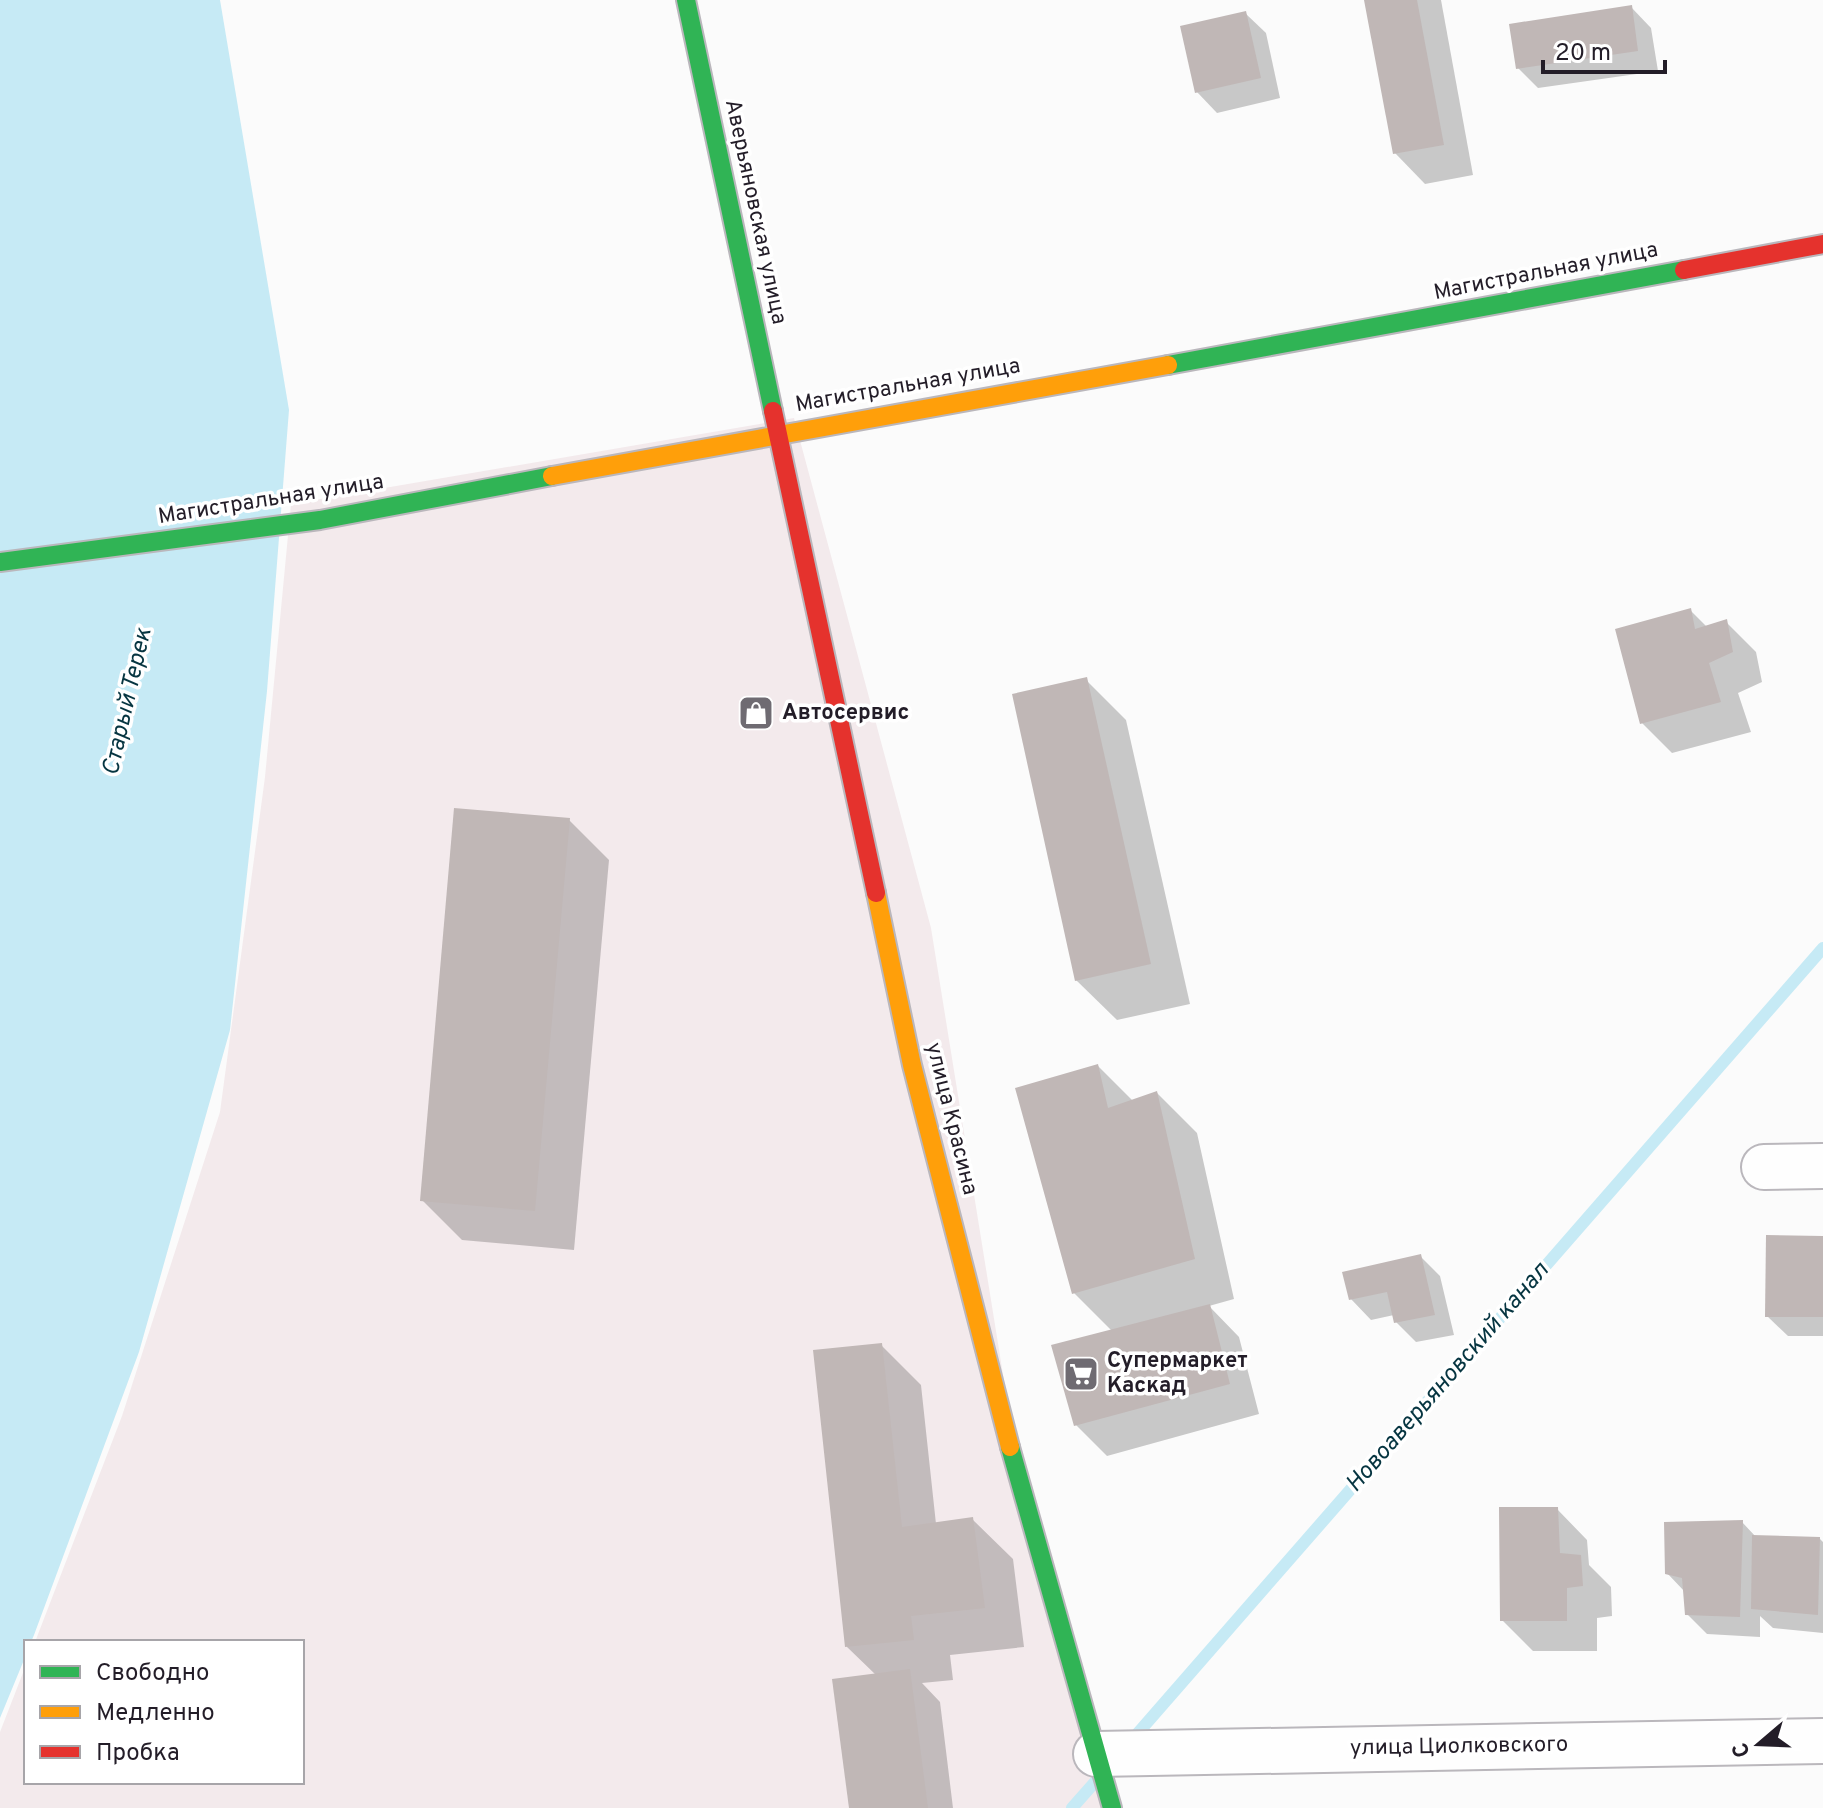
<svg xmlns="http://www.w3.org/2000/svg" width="1823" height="1808" viewBox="0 0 1823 1808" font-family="Overpass,sans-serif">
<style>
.industrial{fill:#f3eaec}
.water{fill:#c6eaf5}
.shadow{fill:#0003}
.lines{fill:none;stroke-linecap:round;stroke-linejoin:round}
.stream{stroke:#c6eaf5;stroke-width:12}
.building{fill:#c0b7b6}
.street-casing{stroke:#bab7bc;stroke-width:48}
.fast-casing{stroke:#bab7bc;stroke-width:22}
.slow-casing{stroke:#bab7bc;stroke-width:22}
.jam-casing{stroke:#bab7bc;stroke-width:22}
.street{stroke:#fefefe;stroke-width:44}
.fast{stroke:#30b455;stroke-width:18}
.slow{stroke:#ff9f0a;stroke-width:18}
.jam{stroke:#e5322d;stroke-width:18}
.labels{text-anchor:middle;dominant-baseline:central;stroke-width:7;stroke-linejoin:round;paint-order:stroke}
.street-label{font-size:22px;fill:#231d28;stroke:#fff}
.poi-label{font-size:22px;font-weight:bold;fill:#231d28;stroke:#fff;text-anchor:start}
.water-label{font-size:24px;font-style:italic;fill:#063541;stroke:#fff}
</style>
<rect width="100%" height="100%" fill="#fbfbfb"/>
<polygon class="industrial" points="794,418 931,928 1021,1486 1112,1808 0,1808 0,1732 26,1665 26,1782 302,1782 302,1642 35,1642 122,1416 220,1112 265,777 291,504"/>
<polygon class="water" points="0,0 220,0 289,410 267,691 230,1030 139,1352 34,1635 31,1642 26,1642 26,1655 0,1718"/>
<g class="shadow">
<polygon points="1366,0 1441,0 1473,175 1425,184 1395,153"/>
<polygon points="1631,7 1651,28 1658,71 1538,88 1518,68"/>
<polygon points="1245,13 1266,33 1280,98 1217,113 1197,92"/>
<polygon points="1691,611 1707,627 1726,622 1756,652 1762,682 1738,693 1751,732 1672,753 1642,723"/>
<polygon points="1086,680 1126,720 1190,1004 1117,1020 1076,980"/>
<polygon points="569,820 609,860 574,1250 462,1240 422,1200"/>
<polygon points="1098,1066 1133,1101 1157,1093 1197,1133 1234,1299 1209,1306 1239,1337 1259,1414 1107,1456 1076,1425 1112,1331 1074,1293"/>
<polygon points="1823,1238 1823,1336 1788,1336 1767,1316"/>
<polygon points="1420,1256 1440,1276 1454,1335 1416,1342 1396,1322 1394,1315 1371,1320 1351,1299"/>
<polygon points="881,1345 921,1385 936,1524 972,1519 1013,1559 1024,1647 950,1655 953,1680 922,1683 940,1702 953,1808 851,1808 876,1675 847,1647"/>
<polygon points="1557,1509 1587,1540 1589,1565 1611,1587 1612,1616 1597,1618 1597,1651 1533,1651 1502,1620"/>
<polygon points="1742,1522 1756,1537 1820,1539 1823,1542 1823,1633 1773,1628 1760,1616 1760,1637 1707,1634 1687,1614 1685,1592 1667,1573"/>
</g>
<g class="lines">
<g class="stream">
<polyline points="1131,1741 1823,948"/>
<polyline points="1072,1808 1095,1782"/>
</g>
</g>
<g class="building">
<polygon points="1364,0 1417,0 1444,145 1393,154"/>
<polygon points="1632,5 1638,51 1516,69 1509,24"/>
<polygon points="1246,11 1261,78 1195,93 1180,26"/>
<polygon points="1691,608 1695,629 1727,619 1733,652 1709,663 1721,702 1640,724 1615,629"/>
<polygon points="1087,677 1151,964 1075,981 1012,694"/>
<polygon points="454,808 570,818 535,1211 420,1201"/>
<polygon points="1098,1064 1108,1108 1157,1091 1195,1259 1072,1294 1015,1088"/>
<polygon points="1766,1235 1823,1236 1823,1317 1765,1317"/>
<polygon points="1421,1254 1435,1315 1394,1323 1387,1292 1349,1300 1342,1272"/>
<polygon points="1210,1304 1230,1384 1074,1426 1051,1345"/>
<polygon points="882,1343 902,1527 973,1517 985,1608 911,1616 914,1640 845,1647 813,1350"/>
<polygon points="1499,1507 1558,1507 1560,1553 1581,1555 1583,1586 1567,1588 1567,1621 1500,1621"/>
<polygon points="1743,1520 1740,1617 1685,1615 1682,1578 1665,1574 1664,1522"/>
<polygon points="1752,1535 1820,1537 1818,1615 1751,1609"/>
<polygon points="910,1669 928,1808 849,1808 832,1679"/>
</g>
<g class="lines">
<defs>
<g id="street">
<polyline points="1764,1167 1823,1166"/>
<polyline points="1096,1754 1823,1741"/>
</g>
<g id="fast">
<polyline points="686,0 773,411"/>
<polyline points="1168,365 1684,270"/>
<polyline points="0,562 320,520 552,476"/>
<polyline points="1010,1447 1112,1808"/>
</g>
<g id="slow">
<polyline points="552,476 1168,365"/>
<polyline points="876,893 912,1065 1010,1447"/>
</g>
<g id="jam">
<polyline points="1684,270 1823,244"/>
<polyline points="773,411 876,893"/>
</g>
</defs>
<use href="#street" class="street-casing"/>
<use href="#fast" class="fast-casing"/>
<use href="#slow" class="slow-casing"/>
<use href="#jam" class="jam-casing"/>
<use href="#street" class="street"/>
<use href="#fast" class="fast"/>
<use href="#slow" class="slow"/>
<use href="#jam" class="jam"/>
</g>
<defs>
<symbol id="shop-square" viewBox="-11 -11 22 22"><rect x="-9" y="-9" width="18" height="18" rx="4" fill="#6f6b72" stroke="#fff"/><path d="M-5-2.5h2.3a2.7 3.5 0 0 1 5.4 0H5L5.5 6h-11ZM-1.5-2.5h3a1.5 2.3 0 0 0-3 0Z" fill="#fff"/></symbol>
<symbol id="supermarket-square" viewBox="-11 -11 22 22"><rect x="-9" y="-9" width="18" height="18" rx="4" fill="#6f6b72" stroke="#fff"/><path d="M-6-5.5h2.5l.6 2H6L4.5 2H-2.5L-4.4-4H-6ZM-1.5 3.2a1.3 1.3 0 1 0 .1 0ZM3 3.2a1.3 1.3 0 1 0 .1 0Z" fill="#fff"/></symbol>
</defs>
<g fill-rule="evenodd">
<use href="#shop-square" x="736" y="693" width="40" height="40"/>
<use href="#supermarket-square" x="1061" y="1354" width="40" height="40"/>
</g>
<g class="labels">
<g class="street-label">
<text transform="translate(755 212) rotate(78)">Аверьяновская улица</text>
<text transform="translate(1546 272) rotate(-11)">Магистральная улица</text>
<text transform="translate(908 386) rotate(-10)">Магистральная улица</text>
<text transform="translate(271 500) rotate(-9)">Магистральная улица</text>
<text transform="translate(951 1119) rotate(76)">улица Красина</text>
<text transform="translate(1459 1747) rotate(-1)">улица Циолковского</text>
</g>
<g class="poi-label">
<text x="782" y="713">Автосервис</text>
<text x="1107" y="1361">Супермаркет<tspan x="1107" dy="25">Каскад</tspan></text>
</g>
<g class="water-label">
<text transform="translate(128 702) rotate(-77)">Старый Терек</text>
<text transform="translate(1448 1378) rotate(-49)">Новоаверьяновский канал</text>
</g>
</g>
<rect x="24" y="1640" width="280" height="144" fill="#ffffff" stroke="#a7a5a9" stroke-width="2"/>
<rect x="40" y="1666" width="40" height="12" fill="#30b455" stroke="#a7a5a9" stroke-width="2"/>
<text x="96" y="1680" font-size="24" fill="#231d28">Свободно</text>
<rect x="40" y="1706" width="40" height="12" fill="#ff9f0a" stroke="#a7a5a9" stroke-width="2"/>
<text x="96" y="1720" font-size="24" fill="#231d28">Медленно</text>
<rect x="40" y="1746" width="40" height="12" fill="#e5322d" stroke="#a7a5a9" stroke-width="2"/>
<text x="96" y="1760" font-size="24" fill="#231d28">Пробка</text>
<g transform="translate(1759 1744) rotate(251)" stroke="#ffffff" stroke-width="6" paint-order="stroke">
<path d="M0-6L14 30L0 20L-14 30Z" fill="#231d28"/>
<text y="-12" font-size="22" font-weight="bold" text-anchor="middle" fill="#231d28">С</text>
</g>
<path d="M1543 60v12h122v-12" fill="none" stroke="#231d28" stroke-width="4"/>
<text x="1555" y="60" font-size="24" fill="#231d28" stroke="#ffffff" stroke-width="6" paint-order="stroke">20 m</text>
</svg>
